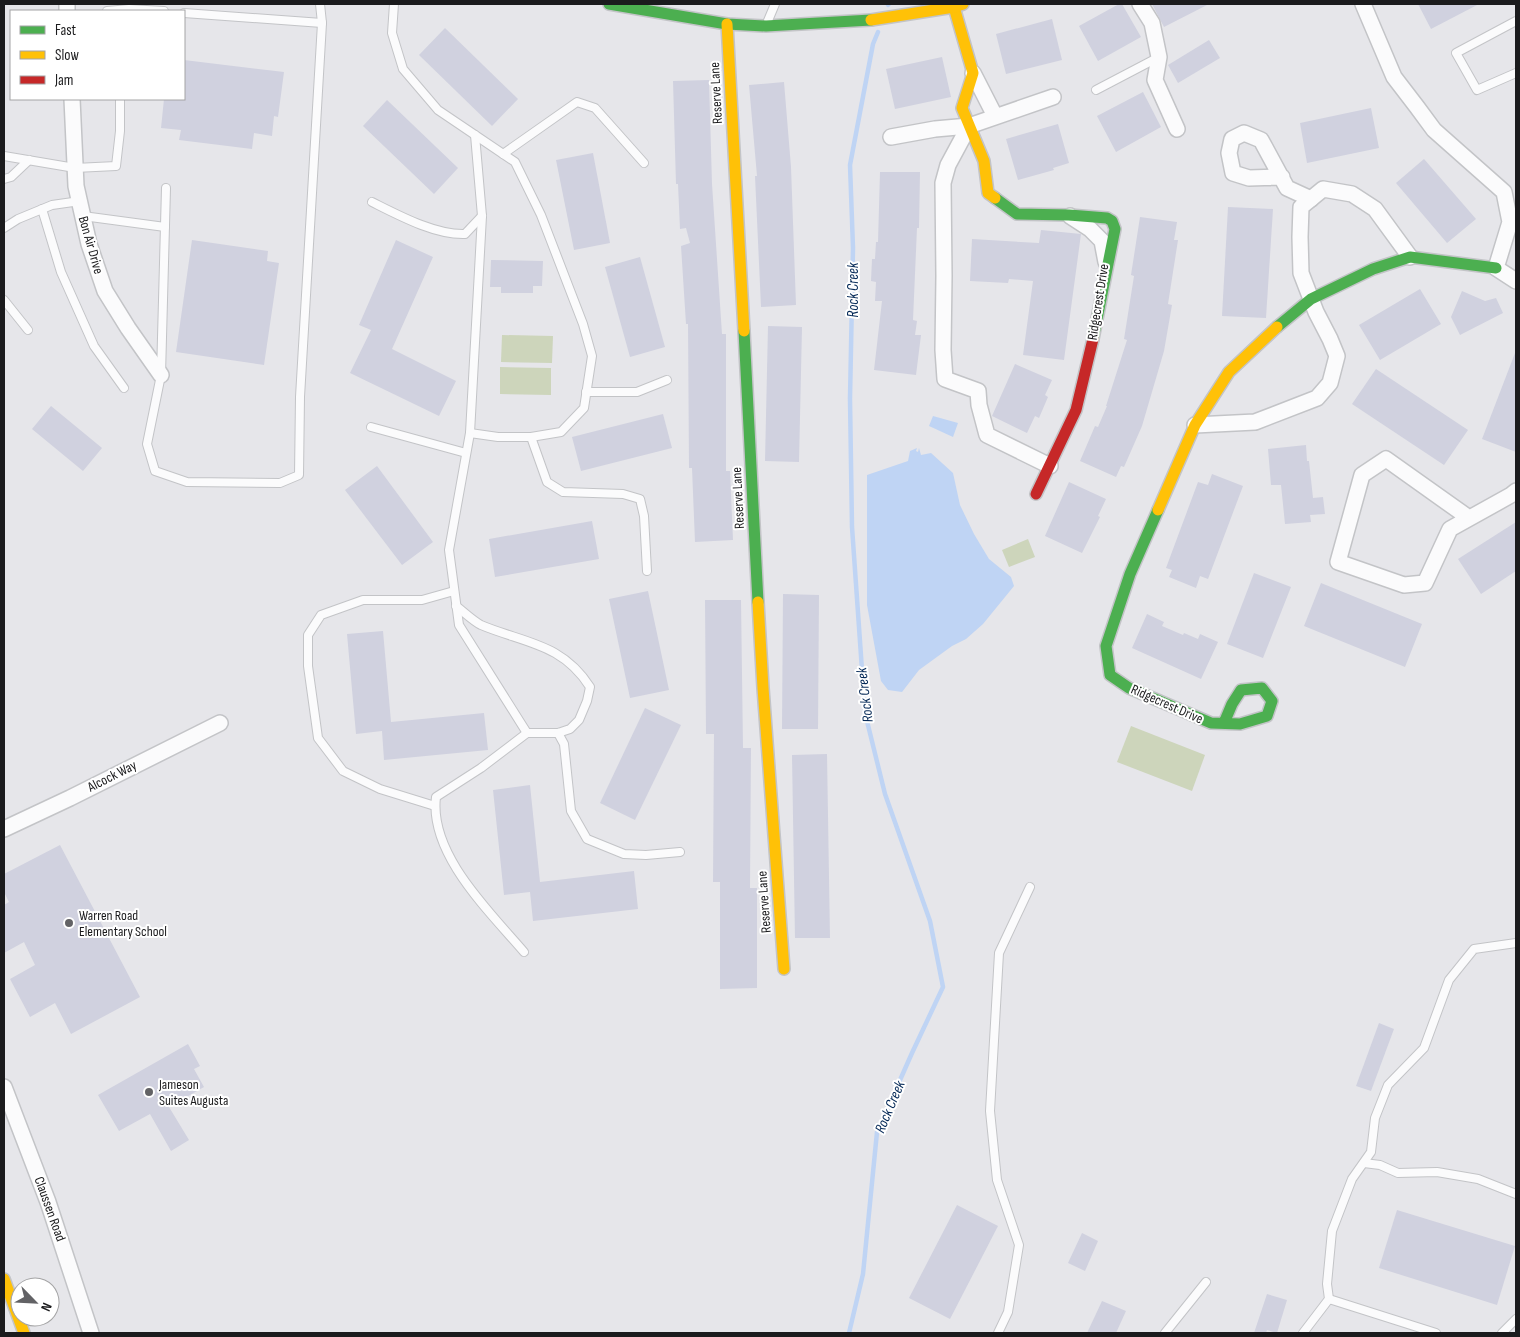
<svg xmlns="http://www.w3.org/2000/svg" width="1520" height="1337" viewBox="0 0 1520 1337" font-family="'Sofia Sans Condensed',sans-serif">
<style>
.green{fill:#cdd5bb}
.water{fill:#bfd4f4}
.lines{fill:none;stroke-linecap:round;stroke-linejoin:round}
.stream{stroke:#bfd4f4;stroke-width:4.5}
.building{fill:#d0d1df}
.lane-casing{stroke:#c3c4c7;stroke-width:10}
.street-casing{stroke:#c3c4c7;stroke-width:18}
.fast-casing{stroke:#c3c4c7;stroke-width:14}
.slow-casing{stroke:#c3c4c7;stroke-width:14}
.jam-casing{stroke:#c3c4c7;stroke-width:14}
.lane{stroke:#fbfbfc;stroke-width:8}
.street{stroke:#fbfbfc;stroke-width:15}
.fast{stroke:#4caf50;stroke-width:11}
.slow{stroke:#ffc107;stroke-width:11}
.jam{stroke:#c62828;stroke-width:11}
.poi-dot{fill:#626265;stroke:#fff;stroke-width:2}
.labels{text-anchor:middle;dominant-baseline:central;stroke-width:4;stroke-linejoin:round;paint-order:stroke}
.street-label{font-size:14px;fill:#1b1b1d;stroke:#fff}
.poi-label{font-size:14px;fill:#1b1b1d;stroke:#fff;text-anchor:start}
.water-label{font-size:15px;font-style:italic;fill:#062a58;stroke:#fff}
</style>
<rect width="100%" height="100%" fill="#e6e6ea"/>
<g class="green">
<polygon points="502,335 553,336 552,363 501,362"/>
<polygon points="500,367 551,368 551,395 500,394"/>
<polygon points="1028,539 1035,557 1009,567 1002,550"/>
<polygon points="1131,726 1205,755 1192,791 1117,762"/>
</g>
<g class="water">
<polygon points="933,416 958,423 953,437 929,426"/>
<polygon points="917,448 916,451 918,452 919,448 921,455 931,453 953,473 960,505 974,534 989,559 1011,577 1014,586 983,624 966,639 952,646 919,670 902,692 888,690 881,681 867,605 867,475 908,461 910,451"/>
</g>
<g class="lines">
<g class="stream">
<polyline points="888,5 889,4"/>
<polyline points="849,1333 863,1274 877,1132 912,1053 943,987 930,921 885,794 865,713 852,527 850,399 853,248 850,165 873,44 878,32"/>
</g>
</g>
<g class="building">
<polygon points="1119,4 1122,4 1141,37 1098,61 1079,26"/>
<polygon points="1152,4 1209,4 1164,27"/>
<polygon points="1418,4 1479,4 1431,29"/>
<polygon points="1052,19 1062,60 1006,74 996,34"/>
<polygon points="445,28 518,99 492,126 419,55"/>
<polygon points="1209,40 1220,58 1178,83 1168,65"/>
<polygon points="942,57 951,97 895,109 886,69"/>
<polygon points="184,60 284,72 278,117 274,116 272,136 254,133 252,149 179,140 181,130 161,128 164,99 184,99"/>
<polygon points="709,80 712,184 722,334 726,334 726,471 730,471 733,540 695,542 692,468 689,468 688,324 686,324 681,246 690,243 686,228 680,229 678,184 676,184 673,81"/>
<polygon points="784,82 791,167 796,305 761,307 755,176 757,176 749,85"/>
<polygon points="1143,92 1161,127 1116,152 1097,116"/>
<polygon points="387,100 458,168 434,194 363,126"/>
<polygon points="1371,108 1379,148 1307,163 1300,123"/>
<polygon points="1058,124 1069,163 1053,168 1054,170 1018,180 1006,139"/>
<polygon points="593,153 610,243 574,250 556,160"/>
<polygon points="1424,159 1476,219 1447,243 1396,183"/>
<polygon points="880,172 920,172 919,228 917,228 913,320 917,321 915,335 921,335 916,375 874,370 882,301 875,301 876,282 871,281 872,259 875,259 876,242 878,242"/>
<polygon points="1228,207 1273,209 1266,318 1222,316"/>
<polygon points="1140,217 1177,222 1174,240 1178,240 1168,304 1172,305 1164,351 1142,426 1124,467 1121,466 1116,477 1080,461 1095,426 1098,427 1107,406 1106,406 1127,340 1124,339 1134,276 1131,275"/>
<polygon points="1041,230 1081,234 1064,360 1023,355 1033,281 1009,279 1008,283 970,281 972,239 1039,243"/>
<polygon points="192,240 268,251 267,261 279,263 264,365 176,352"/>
<polygon points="396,240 433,257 392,349 456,381 439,416 350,373 371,330 359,325"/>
<polygon points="640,257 665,347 630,357 605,267"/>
<polygon points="491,260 543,261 542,286 533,286 533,293 501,293 501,287 490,287"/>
<polygon points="1420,289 1441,324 1380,360 1359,325"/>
<polygon points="1462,291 1485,301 1496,298 1503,313 1460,335 1451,317"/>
<polygon points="768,326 802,327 799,462 765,461"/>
<polygon points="1515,353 1516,353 1516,452 1482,439"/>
<polygon points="1015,364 1052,380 1045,395 1048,397 1039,418 1035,416 1027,433 992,416"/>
<polygon points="1376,369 1468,430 1444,465 1352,404"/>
<polygon points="51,406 102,448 83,471 32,429"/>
<polygon points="663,414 672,448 581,471 572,437"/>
<polygon points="1306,445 1307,461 1309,461 1313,498 1323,497 1325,514 1310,515 1311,522 1285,524 1281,485 1271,485 1268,449"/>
<polygon points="377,466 433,542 402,565 345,490"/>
<polygon points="1212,474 1243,486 1208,579 1200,576 1196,588 1169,577 1172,570 1166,568 1198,482 1208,485"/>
<polygon points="1069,482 1106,499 1098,516 1100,517 1082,553 1045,536"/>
<polygon points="592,521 599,559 495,577 489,539"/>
<polygon points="1516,522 1516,571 1481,594 1458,559"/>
<polygon points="1254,573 1291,587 1263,658 1227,644"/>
<polygon points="1321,583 1422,624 1405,667 1304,626"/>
<polygon points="648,591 669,690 630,698 609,599"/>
<polygon points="783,594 819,595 818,729 782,729"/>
<polygon points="705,600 741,600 743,748 751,748 750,888 757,888 757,988 720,989 720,882 713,882 714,734 706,734"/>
<polygon points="1147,614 1164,622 1162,626 1183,635 1184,633 1198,639 1200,634 1218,642 1201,679 1132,648"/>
<polygon points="383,631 391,722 484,713 488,750 384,760 382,731 356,734 347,634"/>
<polygon points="645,708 681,725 635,820 600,803"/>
<polygon points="827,754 830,938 795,938 792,755"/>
<polygon points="530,785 540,882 634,871 638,909 533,921 530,892 504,895 493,790"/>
<polygon points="60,845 140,997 71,1034 55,1003 30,1017 10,979 35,965 24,942 4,953 4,905 9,902 4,892 4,874"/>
<polygon points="1379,1023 1394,1029 1371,1091 1356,1086"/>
<polygon points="188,1044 200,1066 194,1069 204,1087 169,1107 189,1140 171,1151 150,1114 119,1131 98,1095"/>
<polygon points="957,1205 998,1226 950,1319 909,1298"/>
<polygon points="1397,1210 1515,1246 1497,1305 1379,1268"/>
<polygon points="1082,1233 1098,1241 1085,1271 1068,1263"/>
<polygon points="1267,1294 1287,1300 1277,1333 1267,1330 1266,1333 1254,1333"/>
<polygon points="1102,1301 1126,1311 1116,1333 1087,1333"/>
</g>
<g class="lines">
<defs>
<g id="lane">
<polyline points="394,4 392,33 403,69 438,110 515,162 541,215 583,324 592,356 584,408 561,432 531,437 498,437 470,433"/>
<polyline points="107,11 129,9 164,11"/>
<polyline points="184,13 322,23"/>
<polyline points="1516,21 1456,53 1477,90 1516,73"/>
<polyline points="767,23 775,4"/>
<polyline points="1096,90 1159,57"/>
<polyline points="475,135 482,216 470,433 449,550 459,625 527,733"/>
<polyline points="503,154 577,102 595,108 644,163"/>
<polyline points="4,156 75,168 116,166 120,131 120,99"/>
<polyline points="4,179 11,177 29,160"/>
<polyline points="166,188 161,375 147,444 155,471 187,482 280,483 299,475 300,397 322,23 320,4"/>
<path d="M372,202C398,215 435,235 465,234L482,216"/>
<polyline points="42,209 61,272 94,346 124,388"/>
<polyline points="83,216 165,227"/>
<polyline points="4,228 18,219 52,205 80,201"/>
<polyline points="4,300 28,330"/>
<polyline points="586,392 637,392 667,380"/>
<polyline points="371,427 466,453"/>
<polyline points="531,437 547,482 563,492 623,494 640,499 644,516 647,571"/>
<path d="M456,606C464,612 473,621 481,625C524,643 562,643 590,687L587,701L579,720L570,729L558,733H527L481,768L436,797C429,854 489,911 524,952"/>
<polyline points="558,733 564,744 571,811 587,839 624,854 646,855 680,852"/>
<polyline points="435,806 380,789 343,771 318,738 308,666 308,635 321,615 363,600 422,600 454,591"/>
<polyline points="1364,1163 1380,1165 1398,1173 1437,1172 1478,1179 1516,1194"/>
<polyline points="1329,1299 1436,1333"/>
<polyline points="998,1333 1008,1312 1019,1245 997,1180 990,1111 999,953 1030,887"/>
<polyline points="1165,1333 1206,1282"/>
<polyline points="1303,1333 1329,1299 1327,1284 1332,1231 1352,1179 1371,1152 1375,1118 1388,1085 1424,1048 1449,980 1474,949 1516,943"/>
<polyline points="1502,1333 1516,1319"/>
</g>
<g id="street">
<polyline points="67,4 67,11"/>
<polyline points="1140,4 1152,23 1159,57 1155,80 1177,129"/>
<polyline points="1363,4 1394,77 1417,107 1434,130 1504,192 1510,222 1496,268 1516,281"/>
<polyline points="973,73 995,116"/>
<polyline points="72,99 76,186 89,244 105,291 128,328 161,375"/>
<polyline points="969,126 948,165 943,183 944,276 943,350 945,379 978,391 979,405 987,435 1050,466"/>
<polyline points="891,137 935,129 969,126 1053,97"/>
<polyline points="1282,177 1249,178 1233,173 1229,153 1232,139 1244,133 1261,140 1287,188 1311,199"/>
<polyline points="1070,216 1090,229 1102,241 1106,262"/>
<polyline points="1195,425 1255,422 1317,398 1330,383 1337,356 1330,339 1316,312 1301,273 1300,237 1301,207 1323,189 1352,194 1375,209 1410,257"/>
<polyline points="1469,518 1386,459 1362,475 1338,562 1404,585 1425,583 1450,529 1511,495 1516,491"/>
<polyline points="4,829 70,798 220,723"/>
<polyline points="4,1087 48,1202 91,1333"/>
</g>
<g id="fast">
<polyline points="609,4 727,24 766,26 871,20"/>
<polyline points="995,198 1017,214 1069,215 1107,218 1112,221 1115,229 1093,339"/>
<polyline points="1277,327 1311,299 1373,269 1410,257 1496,268"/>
<polyline points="744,331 758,602"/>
<polyline points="1158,510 1130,574 1106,646 1110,675 1129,688 1211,723 1240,724 1267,716 1272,701 1262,688 1241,690 1232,704 1224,723"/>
</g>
<g id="slow">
<polyline points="954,7 973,73 962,108 984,161 988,193 995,198"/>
<polyline points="871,20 954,7 963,4"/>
<polyline points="727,24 744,331"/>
<polyline points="1158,510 1195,425 1229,372 1277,327"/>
<polyline points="758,602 763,688 784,969"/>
<polyline points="4,1279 24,1333"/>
</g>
<polyline id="jam" points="1036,494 1076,410 1093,339"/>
</defs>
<use href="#lane" class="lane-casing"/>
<use href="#street" class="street-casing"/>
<use href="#fast" class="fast-casing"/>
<use href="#slow" class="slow-casing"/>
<use href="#jam" class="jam-casing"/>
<use href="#lane" class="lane"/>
<use href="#street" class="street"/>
<use href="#fast" class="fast"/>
<use href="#slow" class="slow"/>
<use href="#jam" class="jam"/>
</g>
<g class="poi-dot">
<circle cx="69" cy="923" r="5"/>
<circle cx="149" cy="1092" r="5"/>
</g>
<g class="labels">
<g class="street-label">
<text transform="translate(716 93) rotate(-93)">Reserve Lane</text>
<text transform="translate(91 245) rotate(74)">Bon Air Drive</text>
<text transform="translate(1098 302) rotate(-81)">Ridgecrest Drive</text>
<text transform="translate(738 498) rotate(-93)">Reserve Lane</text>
<text transform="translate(1167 704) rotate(24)">Ridgecrest Drive</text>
<text transform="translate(112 776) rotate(-27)">Alcock Way</text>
<text transform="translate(764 902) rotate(-94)">Reserve Lane</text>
<text transform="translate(50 1209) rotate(70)">Claussen Road</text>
</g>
<g class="poi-label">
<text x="79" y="915">Warren Road<tspan x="79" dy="16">Elementary School</tspan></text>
<text x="159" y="1084">Jameson<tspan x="159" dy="16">Suites Augusta</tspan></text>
</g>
<g class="water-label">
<text transform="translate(853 290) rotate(-90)">Rock Creek</text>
<text transform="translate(865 695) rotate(-97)">Rock Creek</text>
<text transform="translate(890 1107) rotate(-67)">Rock Creek</text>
</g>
</g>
<rect width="1520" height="1337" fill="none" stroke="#1b1b1d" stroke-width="10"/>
<rect x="10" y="10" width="175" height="90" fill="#ffffff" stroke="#a4a4a5"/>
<rect x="20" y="26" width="25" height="8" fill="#4caf50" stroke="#a4a4a5"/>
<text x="55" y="35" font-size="15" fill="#1b1b1d">Fast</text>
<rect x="20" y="51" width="25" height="8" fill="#ffc107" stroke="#a4a4a5"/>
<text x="55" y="60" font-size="15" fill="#1b1b1d">Slow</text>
<rect x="20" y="76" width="25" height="8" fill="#c62828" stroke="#a4a4a5"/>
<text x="55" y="85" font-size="15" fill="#1b1b1d">Jam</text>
<g transform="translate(35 1302) rotate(114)"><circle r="24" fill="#ffffff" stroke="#a4a4a5"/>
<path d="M0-4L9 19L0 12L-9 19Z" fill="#626265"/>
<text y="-8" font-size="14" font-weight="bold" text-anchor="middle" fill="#1b1b1d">N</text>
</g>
</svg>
